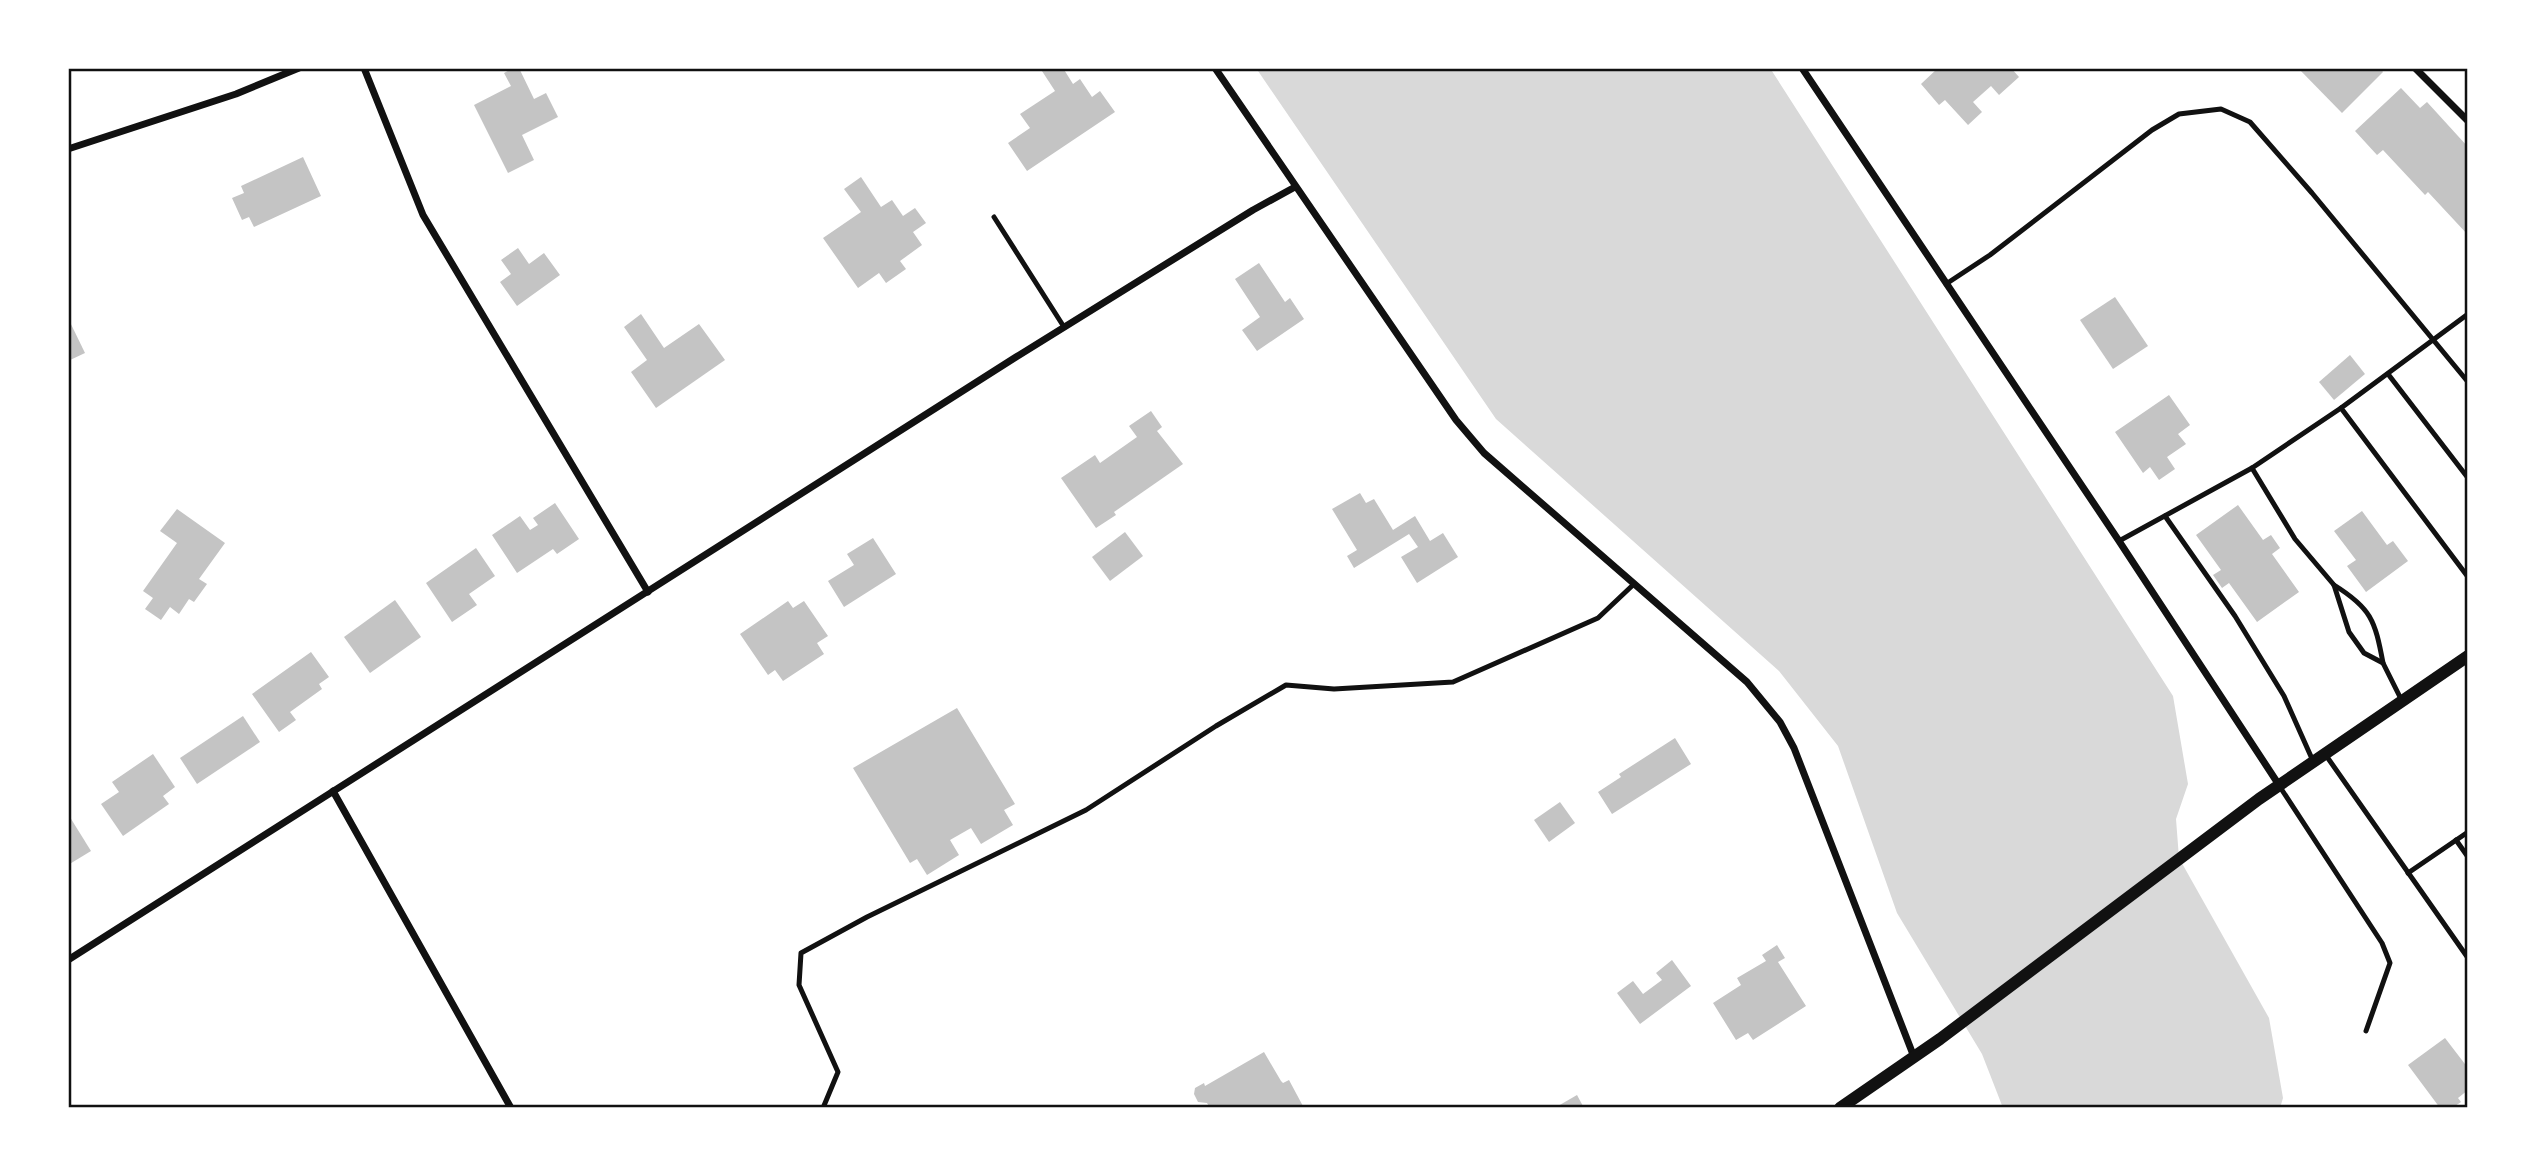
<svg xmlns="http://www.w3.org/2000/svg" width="2536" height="1176" viewBox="0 0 2536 1176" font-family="Inter,sans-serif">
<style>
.water{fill:#d9d9d9}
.building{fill:#c4c4c4}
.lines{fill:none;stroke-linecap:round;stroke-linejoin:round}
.service{stroke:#111;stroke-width:5}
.minor{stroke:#111;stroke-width:7}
.tertiary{stroke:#111;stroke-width:12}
.neatline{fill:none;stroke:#111;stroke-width:2.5}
</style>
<rect width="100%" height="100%" fill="#fff"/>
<polygon class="water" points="1256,68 1770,68 2173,696 2188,784 2176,819 2179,858 2269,1018 2283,1098 2280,1108 2003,1108 1982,1054 1897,913 1838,746 1779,671 1496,419"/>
<g class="building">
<polygon points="513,68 519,68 534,99 546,93 558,117 522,135 534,160 508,173 474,105 511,86 504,73"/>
<polygon points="1040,68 1063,68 1073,84 1080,79 1092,97 1100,91 1115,112 1027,171 1008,143 1030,128 1020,114 1055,91"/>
<polygon points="1938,68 2011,68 2019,77 1999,95 1991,86 1973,102 1982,112 1968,125 1945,100 1939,105 1921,84"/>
<polygon points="2298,68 2380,68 2383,72 2342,113"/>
<polygon points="2401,88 2420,108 2427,102 2468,147 2468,235 2428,192 2425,195 2383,150 2377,155 2355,131"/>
<polygon points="303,157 321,196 254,227 249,217 242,220 232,198 244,193 241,186"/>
<polygon points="861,177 881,207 892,200 903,216 915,208 926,223 913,232 922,245 900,261 906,269 886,283 879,273 858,288 823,238 861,212 844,189"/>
<polygon points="518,248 529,264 544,253 560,275 517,306 500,282 511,274 501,260"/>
<polygon points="1259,263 1285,302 1290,298 1304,319 1257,351 1242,330 1260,317 1235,279"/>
<polygon points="2115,297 2148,346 2113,369 2080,320"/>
<polygon points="641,314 664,348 699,324 725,360 656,408 631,372 647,360 624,327"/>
<polygon points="68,318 85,353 68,361"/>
<polygon points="2350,355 2365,374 2334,400 2319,382"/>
<polygon points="2169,395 2190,425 2178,434 2186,444 2167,457 2175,469 2159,480 2150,467 2143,473 2115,432"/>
<polygon points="1151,411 1162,427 1157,431 1183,464 1114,512 1116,515 1096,528 1061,478 1095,455 1100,463 1137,437 1129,426"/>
<polygon points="1360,493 1366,503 1374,499 1393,530 1415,516 1430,541 1443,533 1458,557 1417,583 1401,557 1418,547 1409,534 1354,568 1347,556 1357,550 1332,509"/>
<polygon points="555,503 579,539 557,554 553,549 517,573 492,535 520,516 530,530 538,525 533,518"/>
<polygon points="2238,505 2263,540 2271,535 2280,548 2272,554 2299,592 2257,622 2229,583 2222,588 2213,575 2221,570 2196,535"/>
<polygon points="177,509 225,543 199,579 207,584 194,602 189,599 179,614 170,607 161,620 145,609 153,598 143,591 177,543 160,531"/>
<polygon points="2362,511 2387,545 2393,541 2408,561 2366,592 2347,566 2356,560 2334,531"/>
<polygon points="1125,532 1143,556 1110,581 1092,557"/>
<polygon points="873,538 896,574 844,607 828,581 854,565 847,554"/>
<polygon points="476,548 495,576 469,594 477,605 452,622 426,583"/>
<polygon points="395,600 421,637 370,673 344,637"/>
<polygon points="788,601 793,608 804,601 828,636 817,643 824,654 783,681 775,670 768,675 740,634"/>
<polygon points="311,652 329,677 319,684 322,689 290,712 296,720 279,732 252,694"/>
<polygon points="957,708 1015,804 1004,810 1013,825 981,844 971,828 950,840 959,855 927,875 917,859 910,863 853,768"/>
<polygon points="243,716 260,742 197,784 180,758"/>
<polygon points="1675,738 1691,764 1612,814 1598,792 1621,777 1619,774"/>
<polygon points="153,754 175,787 163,796 169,804 123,836 101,804 119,792 112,782"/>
<polygon points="1560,802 1575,823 1549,842 1534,820"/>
<polygon points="68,814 91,851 68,865"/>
<polygon points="1777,945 1785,958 1778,962 1806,1006 1753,1040 1748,1033 1736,1040 1713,1003 1741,985 1737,978 1766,961 1762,955"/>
<polygon points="1672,960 1691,986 1640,1024 1617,993 1633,981 1643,994 1662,980 1656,973"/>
<polygon points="2445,1038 2468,1068 2468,1090 2458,1098 2461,1102 2452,1108 2440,1108 2408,1065"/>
<polygon points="1264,1052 1281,1081 1283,1083 1289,1080 1304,1108 1210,1108 1207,1103 1198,1102 1194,1094 1195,1088 1204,1083 1205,1086"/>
<polygon points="1577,1095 1584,1108 1559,1108 1558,1106"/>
</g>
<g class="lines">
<g class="service">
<polyline points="994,217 1064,327"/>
<polyline points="1946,284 1990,255 2152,130 2179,114 2221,109 2250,122 2312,193 2468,382"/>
<polyline points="2468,314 2341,408 2468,577"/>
<polyline points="2388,374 2468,478"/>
<polyline points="2252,468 2295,539 2334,585 2349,632 2364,653 2383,663 2402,701"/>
<polyline points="2165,516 2235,616 2284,696 2313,761"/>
<polyline points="2119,541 2252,468 2341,408"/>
<path d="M2334,585C2371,608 2375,620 2383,663"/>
<polyline points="2325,754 2468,958"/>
<polyline points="2280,787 2382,943 2390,963 2366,1031"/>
<polyline points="2456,840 2468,857"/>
<polyline points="2408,873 2468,832"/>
<polyline points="823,1108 838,1072 799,985 801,953 867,917 1086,810 1216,726 1286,685 1334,689 1453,682 1598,618 1634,584"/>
</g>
<g class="minor">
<polyline points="364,68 423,215 648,592"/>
<polyline points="1215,68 1456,420 1484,453 1747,682 1780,722 1794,748 1914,1057"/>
<polyline points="1802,68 2119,541 2279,785"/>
<polyline points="2415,68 2468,121"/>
<polyline points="68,149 236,94 299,68"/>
<polyline points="333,791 511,1108"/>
<polyline points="68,960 1016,357 1253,210 1295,187"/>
</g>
<polyline class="tertiary" points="1840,1108 1940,1039 2259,799 2468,656"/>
</g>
<rect width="2536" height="1176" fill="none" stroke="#ffffff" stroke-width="140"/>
<rect x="70" y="70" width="2396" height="1036" class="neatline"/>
</svg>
